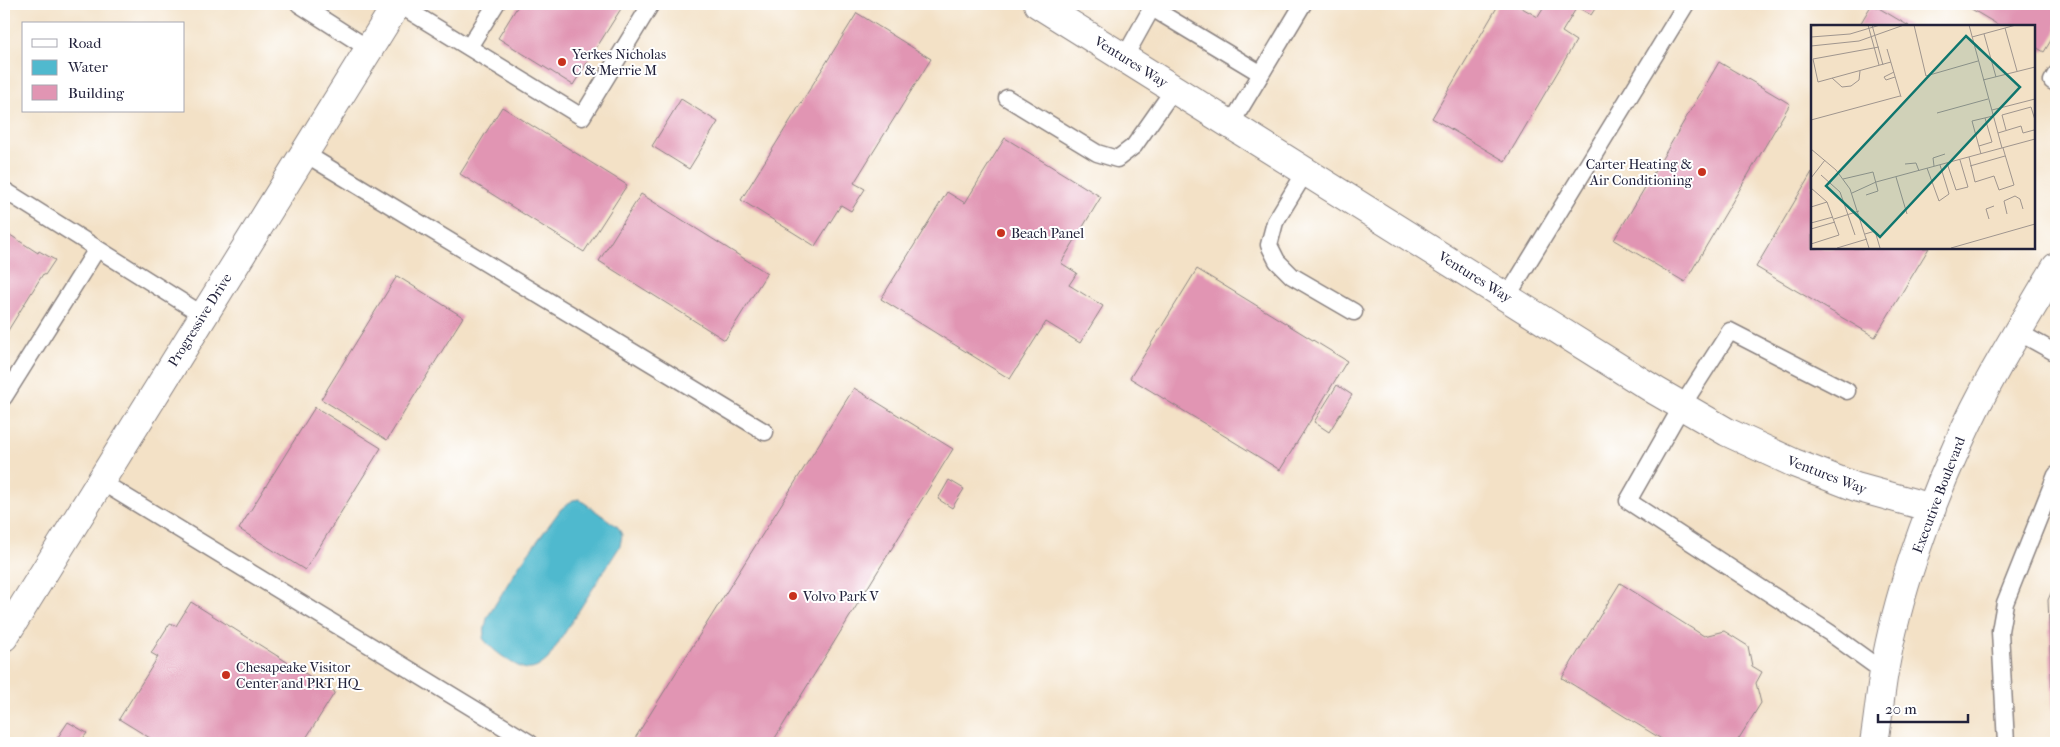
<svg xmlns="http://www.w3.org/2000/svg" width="2060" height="747" viewBox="0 0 2060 747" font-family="'IM FELL French Canon',serif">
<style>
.water{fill:#50b9ce;stroke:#396e84}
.building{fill:#e195b3}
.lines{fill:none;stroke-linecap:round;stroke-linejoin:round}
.service-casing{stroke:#8a8280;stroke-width:19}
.minor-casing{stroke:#8a8280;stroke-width:30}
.tertiary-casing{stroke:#8a8280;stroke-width:30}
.service{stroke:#fff;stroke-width:16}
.minor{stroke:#fff;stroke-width:28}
.tertiary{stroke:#fff;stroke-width:28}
.poi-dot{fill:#c8321e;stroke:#fff;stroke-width:2}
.labels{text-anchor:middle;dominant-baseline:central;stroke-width:4;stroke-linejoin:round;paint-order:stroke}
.poi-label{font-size:14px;fill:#22223b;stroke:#fff;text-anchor:start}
.street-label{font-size:14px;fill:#22223b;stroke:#fff}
.inset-road{fill:none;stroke:#9f958e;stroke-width:1}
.view{fill:#0f766e;fill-opacity:0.15;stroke:#0f766e;stroke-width:2.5}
.inset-edge{fill:none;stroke:#22223b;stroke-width:2.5}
</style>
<rect width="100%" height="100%" fill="#fff"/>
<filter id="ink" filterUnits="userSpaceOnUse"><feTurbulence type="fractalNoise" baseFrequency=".02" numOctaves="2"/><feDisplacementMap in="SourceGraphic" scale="10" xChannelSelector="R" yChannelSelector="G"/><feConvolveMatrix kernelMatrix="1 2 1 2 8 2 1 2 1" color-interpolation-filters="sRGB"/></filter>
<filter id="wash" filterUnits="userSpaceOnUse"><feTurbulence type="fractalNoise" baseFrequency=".0096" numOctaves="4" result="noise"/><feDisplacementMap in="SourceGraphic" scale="20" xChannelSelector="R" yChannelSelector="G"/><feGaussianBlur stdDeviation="1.12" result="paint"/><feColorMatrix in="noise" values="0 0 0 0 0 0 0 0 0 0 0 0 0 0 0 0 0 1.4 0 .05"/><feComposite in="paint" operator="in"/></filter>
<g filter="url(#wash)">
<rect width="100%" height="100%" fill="#f3e1c6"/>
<path class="water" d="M579,499L618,527L622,535L620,546L548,659C542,664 536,670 527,669C516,668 489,648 483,638L487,618L518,567L561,509L573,500Z"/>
<g id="blocks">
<g class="building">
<polygon points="519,4 624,4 573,85 498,38"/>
<polygon points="1499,4 1515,4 1538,17 1546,4 1598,4 1591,15 1577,7 1562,32 1576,41 1505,161 1432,118"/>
<polygon points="1872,4 1909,26 1859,26"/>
<polygon points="1963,4 2056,4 2056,32 2044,52 2034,46 2034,26 2000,26"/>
<polygon points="857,13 931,59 854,183 865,189 851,211 841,205 815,246 741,200"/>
<polygon points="1719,62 1790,104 1685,282 1614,240"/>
<polygon points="681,99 718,122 689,169 652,146"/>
<polygon points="502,107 627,185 584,252 460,174"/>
<polygon points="1005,138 1101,197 1061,263 1077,273 1069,285 1103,306 1080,343 1046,322 1010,379 881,299 947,192 965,203"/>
<polygon points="1812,172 1812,248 1929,248 1875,337 1756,267"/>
<polygon points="641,194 767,273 725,340 599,261"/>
<polygon points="4,231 38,253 39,251 55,260 45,275 43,274 4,337"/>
<polygon points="1197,269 1347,361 1280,470 1130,378"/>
<polygon points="397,276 463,317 387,440 321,399"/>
<polygon points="1337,385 1352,395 1329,432 1314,422"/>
<polygon points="854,388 953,449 772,743 632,743"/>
<polygon points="315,407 381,448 305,570 239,529"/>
<polygon points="949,480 964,489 952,508 938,499"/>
<polygon points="2056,581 2056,743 2054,743 2048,600"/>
<polygon points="1620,583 1704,636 1724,631 1748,646 1752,666 1762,672 1756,683 1761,703 1736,743 1668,743 1562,678"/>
<polygon points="191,602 335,692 303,743 158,743 119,719 158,657 151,653 170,623 176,626"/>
<polygon points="68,722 87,733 81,741 85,743 54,743"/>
</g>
</g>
</g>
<g filter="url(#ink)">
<use href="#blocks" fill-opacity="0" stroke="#8a8280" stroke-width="1"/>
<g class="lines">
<defs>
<g id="service">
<polyline points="299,4 369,49"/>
<polyline points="398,4 582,117 651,4"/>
<polyline points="1152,8 1260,73"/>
<polyline points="469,47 496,4"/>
<polyline points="1124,58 1154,4"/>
<polyline points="2056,74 2052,81 2056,83"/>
<polyline points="1007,98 1097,153 1117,159 1134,146 1174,89"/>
<polyline points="1231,124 1303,4"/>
<polyline points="304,153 765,432"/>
<polyline points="1306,171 1275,222 1269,245 1277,261 1292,276 1354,312"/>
<polyline points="4,190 203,315"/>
<polyline points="1507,297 1686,4"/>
<polyline points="2018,332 2056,353"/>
<polyline points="1847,391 1730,331 1682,406 1628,501 1830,633 1884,672"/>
<polyline points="4,397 97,249"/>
<polyline points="100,481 530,743"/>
<polyline points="2006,743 2000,631 2005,603 2056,475"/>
</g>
<g id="minor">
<polyline points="1038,4 1656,391 1727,432 1794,463 1856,487 1932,508"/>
<polyline points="4,637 397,4"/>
</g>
<path id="tertiary" d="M1874,743C1878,720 1880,695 1884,672C1897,596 1927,512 1959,442C1986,381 2022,325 2056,267"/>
</defs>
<use href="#service" class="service-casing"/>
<use href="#minor" class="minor-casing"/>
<use href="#tertiary" class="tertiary-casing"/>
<use href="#service" class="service"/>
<use href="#minor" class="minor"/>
<use href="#tertiary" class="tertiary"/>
</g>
</g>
<g class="poi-dot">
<circle cx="562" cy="62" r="5"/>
<circle cx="1702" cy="172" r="5"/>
<circle cx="1001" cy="233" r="5"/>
<circle cx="793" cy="596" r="5"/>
<circle cx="226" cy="675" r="5"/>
</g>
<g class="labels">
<g class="poi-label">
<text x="572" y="54">Yerkes Nicholas<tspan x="572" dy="16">C &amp; Merrie M</tspan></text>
<text x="1692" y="164" text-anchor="end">Carter Heating &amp;<tspan x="1692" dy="16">Air Conditioning</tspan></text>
<text x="1011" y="233">Beach Panel</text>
<text x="803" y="596">Volvo Park V</text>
<text x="236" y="667">Chesapeake Visitor<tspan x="236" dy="16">Center and PRT HQ</tspan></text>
</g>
<g class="street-label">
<text transform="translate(1131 62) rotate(32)">Ventures Way</text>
<text transform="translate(1475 277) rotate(32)">Ventures Way</text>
<text transform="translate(200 320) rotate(-58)">Progressive Drive</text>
<text transform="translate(1827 475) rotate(21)">Ventures Way</text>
<text transform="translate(1939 495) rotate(-69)">Executive Boulevard</text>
</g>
</g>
<g transform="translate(1811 25)">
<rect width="224" height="224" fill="#f3e1c6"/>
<path class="inset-road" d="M57,0L68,40M61,0L72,40M103,0L115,51L167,36M158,0L191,123M0,1L18,0M194,3L206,46M173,9L185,52M0,12L39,9L69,0M161,12L205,0M0,21L48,16L93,0M68,22L2,34L7,57L80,37M76,24L90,72M83,47L73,52L75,55L84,52M21,53L31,62L40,61L48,55L49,46M172,55L224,42M181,85L224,74M126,88L177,74M0,95L89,71M195,105L191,90L220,82L224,95M187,108L210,101L212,108L223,105L224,108M168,121L181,117L174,93M0,124L25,145L39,164L58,223M170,129L161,96L182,91M158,132L164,157L183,151L188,165L203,160L192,123M136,138L145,165L157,162L149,135M94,139L105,138L108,146M123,141L122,133L134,129M159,141L194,131M116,143L128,176L138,169L129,140M10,150L29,167L44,210M85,152L96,189M0,153L14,135M32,154L62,147L67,166L55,170M0,163L16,177L28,210L0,219M41,168L65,157L224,114M0,182L16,177M196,189L193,176L204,171L209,174L212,184M23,194L48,186M178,194L175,184L183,181M0,198L22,192M0,204L24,197M54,209L64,206L69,223M26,223L56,214M140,223L224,199"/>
<path class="view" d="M155,11L209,62L69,212L15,161Z"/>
<rect width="224" height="224" class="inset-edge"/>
</g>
<rect width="2060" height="747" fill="none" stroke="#fff" stroke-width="20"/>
<rect x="22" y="22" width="162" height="90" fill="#ffffff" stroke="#a7a7b1"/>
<rect x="32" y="39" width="25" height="8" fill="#ffffff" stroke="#a7a7b1"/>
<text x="68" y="48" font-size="15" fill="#22223b">Road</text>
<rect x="32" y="60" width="25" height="15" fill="#50b9ce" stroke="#a7a7b1"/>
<text x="68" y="72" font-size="15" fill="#22223b">Water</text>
<rect x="32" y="85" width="25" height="15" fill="#e195b3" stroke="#a7a7b1"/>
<text x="68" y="98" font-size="15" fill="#22223b">Building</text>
<path d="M1878 714v8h90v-8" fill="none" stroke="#22223b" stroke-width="2.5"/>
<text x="1885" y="714" font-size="15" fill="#22223b" stroke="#ffffff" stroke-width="4" paint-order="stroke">20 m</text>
</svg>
